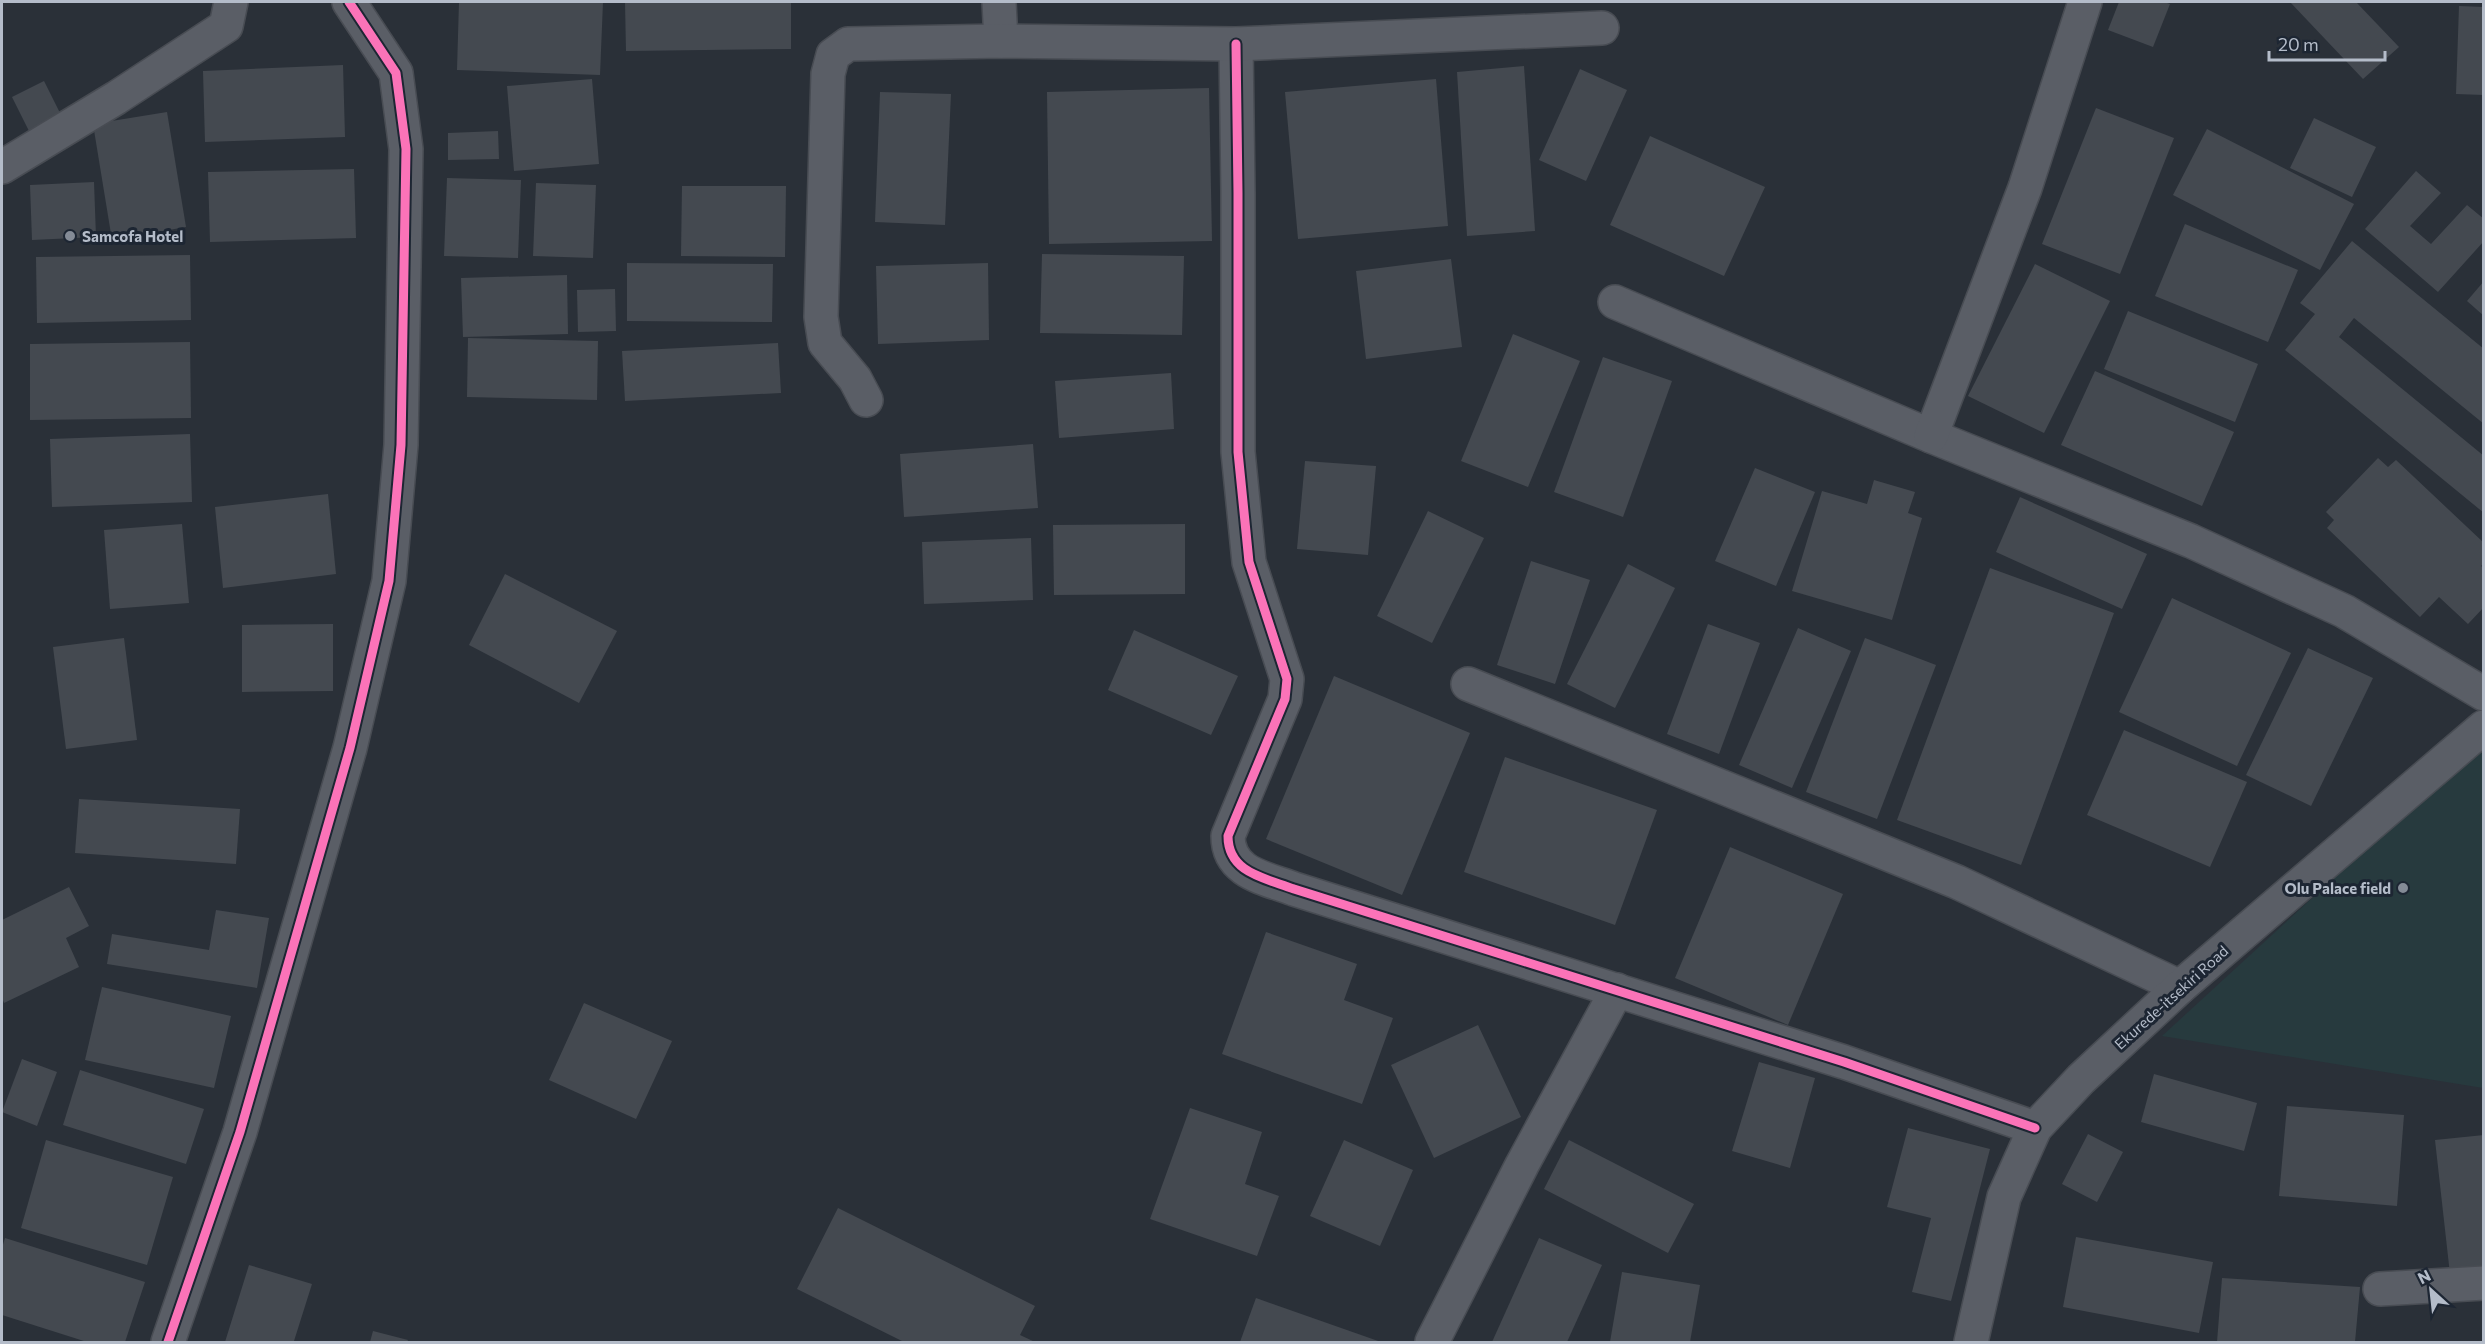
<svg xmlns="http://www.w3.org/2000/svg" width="2485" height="1344" viewBox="0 0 2485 1344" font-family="Commissioner,sans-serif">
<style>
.garden{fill:#273a3e}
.building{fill:#444950}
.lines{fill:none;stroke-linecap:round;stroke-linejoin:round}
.street-casing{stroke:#484c53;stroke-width:36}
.street{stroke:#5a5e66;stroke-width:33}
.cycleway-casing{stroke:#1d2633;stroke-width:13}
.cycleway{stroke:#fb73b8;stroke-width:9}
.poi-dot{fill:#848b96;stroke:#1d2633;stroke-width:2}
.labels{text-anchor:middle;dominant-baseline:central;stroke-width:6;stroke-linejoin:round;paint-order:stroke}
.poi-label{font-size:15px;font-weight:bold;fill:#b4bcc9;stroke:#1d2633;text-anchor:start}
.street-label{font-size:15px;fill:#b4bcc9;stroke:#1d2633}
</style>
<rect width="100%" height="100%" fill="#2a3038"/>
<polygon class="garden" points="2483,741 2483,1088 2162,1036"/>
<g class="building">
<polygon points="459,2 603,2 600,75 457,70"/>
<polygon points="625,2 791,2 791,49 626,51"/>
<polygon points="2119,2 2164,2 2170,4 2153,47 2108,30"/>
<polygon points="2290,2 2356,2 2399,47 2363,79"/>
<polygon points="2459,6 2484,7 2484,95 2456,94"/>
<polygon points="343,65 345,137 205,142 203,71"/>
<polygon points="1524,66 1535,231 1467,236 1457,72"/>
<polygon points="1580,69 1627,90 1586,181 1539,160"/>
<polygon points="592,79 599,164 514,171 507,86"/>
<polygon points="1436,79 1448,226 1298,239 1285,92"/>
<polygon points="44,81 64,121 32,137 12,97"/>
<polygon points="1209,88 1212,241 1049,244 1047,92"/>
<polygon points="880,92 951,94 945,225 875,222"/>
<polygon points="2096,108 2174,138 2120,274 2042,244"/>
<polygon points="167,112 186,227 112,240 93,124"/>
<polygon points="2314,118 2376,147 2352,197 2290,168"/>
<polygon points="2207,129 2354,204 2320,270 2173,195"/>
<polygon points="498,131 499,159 448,160 448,133"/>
<polygon points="1650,136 1765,187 1724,276 1610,225"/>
<polygon points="354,169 356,238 210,242 208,172"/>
<polygon points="2416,171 2441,193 2410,226 2431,244 2467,205 2484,219 2484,241 2438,292 2365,229"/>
<polygon points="447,178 521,180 518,258 444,256"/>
<polygon points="94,182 96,237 32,240 30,185"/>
<polygon points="536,183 596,185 593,258 533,256"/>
<polygon points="682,186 786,186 785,257 681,256"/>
<polygon points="2185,224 2298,270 2268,342 2155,296"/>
<polygon points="2352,241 2484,349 2484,424 2354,318 2339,337 2484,456 2484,513 2285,350 2315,314 2300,303"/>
<polygon points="1042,254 1184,256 1182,335 1040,333"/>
<polygon points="190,255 191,320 37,323 36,257"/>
<polygon points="1451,259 1462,347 1366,359 1356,271"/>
<polygon points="627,263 773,264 772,322 627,321"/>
<polygon points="988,263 989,340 878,344 876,266"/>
<polygon points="2035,264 2110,301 2044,433 1968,396"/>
<polygon points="567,275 568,334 463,337 461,278"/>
<polygon points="2484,281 2484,316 2467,301"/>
<polygon points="615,289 616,331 578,332 577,290"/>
<polygon points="2128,311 2258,364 2235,422 2104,369"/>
<polygon points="1513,334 1580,361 1528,487 1461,461"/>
<polygon points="468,338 598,341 597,400 467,397"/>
<polygon points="190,342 191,418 30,420 30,344"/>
<polygon points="778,343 781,393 625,401 622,351"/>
<polygon points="1603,357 1672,381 1623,517 1554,492"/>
<polygon points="2095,371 2234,432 2202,506 2061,445"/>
<polygon points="1171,373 1174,429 1059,438 1055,381"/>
<polygon points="190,434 192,502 52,507 50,439"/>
<polygon points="1033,444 1038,508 904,517 900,454"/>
<polygon points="2378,458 2388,467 2396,460 2484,543 2484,563 2481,566 2484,568 2484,607 2468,624 2439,597 2420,617 2327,528 2334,520 2326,512"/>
<polygon points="1305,461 1376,466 1368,555 1297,549"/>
<polygon points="1755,468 1815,492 1776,586 1715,561"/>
<polygon points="1874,480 1915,492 1908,513 1922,518 1892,620 1792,591 1822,491 1867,504"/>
<polygon points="328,494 336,574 223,588 215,507"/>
<polygon points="2020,497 2147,554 2122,609 1996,552"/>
<polygon points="1428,511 1484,538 1432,643 1377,616"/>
<polygon points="182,524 189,603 110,609 104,530"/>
<polygon points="1185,524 1185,594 1054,595 1053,525"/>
<polygon points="1031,538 1033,600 924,604 922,542"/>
<polygon points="1531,561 1590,580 1555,684 1497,665"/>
<polygon points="1628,564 1675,588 1615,708 1567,684"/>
<polygon points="1990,568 2114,613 2021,865 1897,820"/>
<polygon points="505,574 617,631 579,703 469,645"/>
<polygon points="2172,598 2291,653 2237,766 2119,712"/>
<polygon points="333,624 333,691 242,692 242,625"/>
<polygon points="1708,624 1760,643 1719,754 1667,734"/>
<polygon points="1798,628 1851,651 1792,788 1739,765"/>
<polygon points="1134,630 1238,676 1211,735 1108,690"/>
<polygon points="124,638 137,740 66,749 53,647"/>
<polygon points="1865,638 1936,665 1877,819 1806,792"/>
<polygon points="2308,648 2373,678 2311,806 2246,775"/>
<polygon points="1334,676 1470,733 1402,895 1266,839"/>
<polygon points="2124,730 2247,782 2210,867 2087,815"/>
<polygon points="1505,757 1657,810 1615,925 1464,872"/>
<polygon points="79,799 240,809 236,864 75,853"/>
<polygon points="1730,847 1843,894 1788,1025 1675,978"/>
<polygon points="69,887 89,926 66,938 79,967 4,1003 2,998 2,920"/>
<polygon points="216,910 269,918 257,988 107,964 112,934 209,950"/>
<polygon points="1266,932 1357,964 1344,1000 1393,1018 1362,1104 1222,1054"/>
<polygon points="102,987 231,1016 214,1088 85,1060"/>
<polygon points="584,1003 672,1041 636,1119 549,1080"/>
<polygon points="1478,1025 1521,1117 1434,1158 1391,1065"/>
<polygon points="22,1059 57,1072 37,1126 2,1112"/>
<polygon points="1759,1062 1815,1078 1790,1168 1732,1151"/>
<polygon points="80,1070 204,1109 186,1164 63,1125"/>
<polygon points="2154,1074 2257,1103 2244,1151 2141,1122"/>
<polygon points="2287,1106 2404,1115 2397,1206 2279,1196"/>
<polygon points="1190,1108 1262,1132 1245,1184 1279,1196 1257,1256 1150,1219"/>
<polygon points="1908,1128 1990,1149 1951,1301 1912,1292 1931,1218 1887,1207"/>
<polygon points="2088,1134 2123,1152 2097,1202 2062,1184"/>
<polygon points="2484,1135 2484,1270 2450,1274 2435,1140"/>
<polygon points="46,1140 173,1177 147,1265 21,1228"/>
<polygon points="1344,1140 1413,1170 1380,1246 1310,1216"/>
<polygon points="1569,1140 1694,1204 1668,1253 1544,1189"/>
<polygon points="838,1208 1035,1306 1020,1335 1035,1342 904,1342 797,1289"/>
<polygon points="2076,1237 2213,1262 2199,1333 2063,1307"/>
<polygon points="5,1238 145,1282 125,1342 87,1342 2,1315 2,1248"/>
<polygon points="1539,1238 1602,1265 1567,1342 1492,1342"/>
<polygon points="249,1265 312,1284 294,1341 298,1342 225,1342"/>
<polygon points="1622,1272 1700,1285 1690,1342 1610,1342"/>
<polygon points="2222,1278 2360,1287 2355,1342 2217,1342"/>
<polygon points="1256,1298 1381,1342 1240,1342"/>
<polygon points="373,1331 408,1340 407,1342 370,1342"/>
</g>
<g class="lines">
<defs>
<g id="street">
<polyline points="999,2 1001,41"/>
<path d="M1236,44L1238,193V452L1249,562L1287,679L1285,699L1228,836C1228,873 1265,878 1294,889L1844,1062L2035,1128"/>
<polyline points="2,167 116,98 226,26 231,2"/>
<polyline points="1615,302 1931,436 2191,541 2344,611 2484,694"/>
<polyline points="866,400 855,379 825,343 821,317 828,74 833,55 848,44 1001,41 1236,44 1602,28"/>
<polyline points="1931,436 2025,188 2085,2"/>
<polyline points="1468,684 1957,882 2180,987"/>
<polyline points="2380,1289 2484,1283"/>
<polyline points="168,1342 240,1132 350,748 389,581 401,445 406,149 396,73 349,2"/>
<polyline points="1432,1342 1522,1165 1617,990"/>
<polyline points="1971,1342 2004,1197 2035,1128 2081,1079 2180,987 2484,727"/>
</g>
</defs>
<use href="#street" class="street-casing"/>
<use href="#street" class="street"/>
<defs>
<g id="cycleway">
<path d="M1236,44L1238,193V452L1249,562L1287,679L1285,699L1228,836C1228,873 1265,878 1294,889L1844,1062L2035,1128"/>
<polyline points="168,1342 240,1132 350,748 389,581 401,445 406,149 396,73 349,2"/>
</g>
</defs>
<use href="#cycleway" class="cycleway-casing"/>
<use href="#cycleway" class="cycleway"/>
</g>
<g class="poi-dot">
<circle cx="70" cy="236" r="6"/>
<circle cx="2403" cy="888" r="6"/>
</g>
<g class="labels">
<g class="poi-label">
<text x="82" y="236">Samcofa Hotel</text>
<text x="2391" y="888" text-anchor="end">Olu Palace field</text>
</g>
<g class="street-label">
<text transform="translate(2171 997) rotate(-42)">Ekurede-itsekiri Road</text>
</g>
</g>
<rect width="2485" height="1344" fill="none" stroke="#b4bcc9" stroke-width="6"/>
<g transform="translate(2431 1290) rotate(333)" stroke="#1d2633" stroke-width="4.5" paint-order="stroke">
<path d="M0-4.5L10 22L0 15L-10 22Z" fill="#b4bcc9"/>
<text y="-9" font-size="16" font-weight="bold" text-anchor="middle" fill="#b4bcc9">N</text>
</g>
<path d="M2269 51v9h116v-9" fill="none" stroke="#b4bcc9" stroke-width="3"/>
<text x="2278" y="51" font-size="18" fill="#b4bcc9" stroke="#1d2633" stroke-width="4.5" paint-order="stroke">20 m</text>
</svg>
